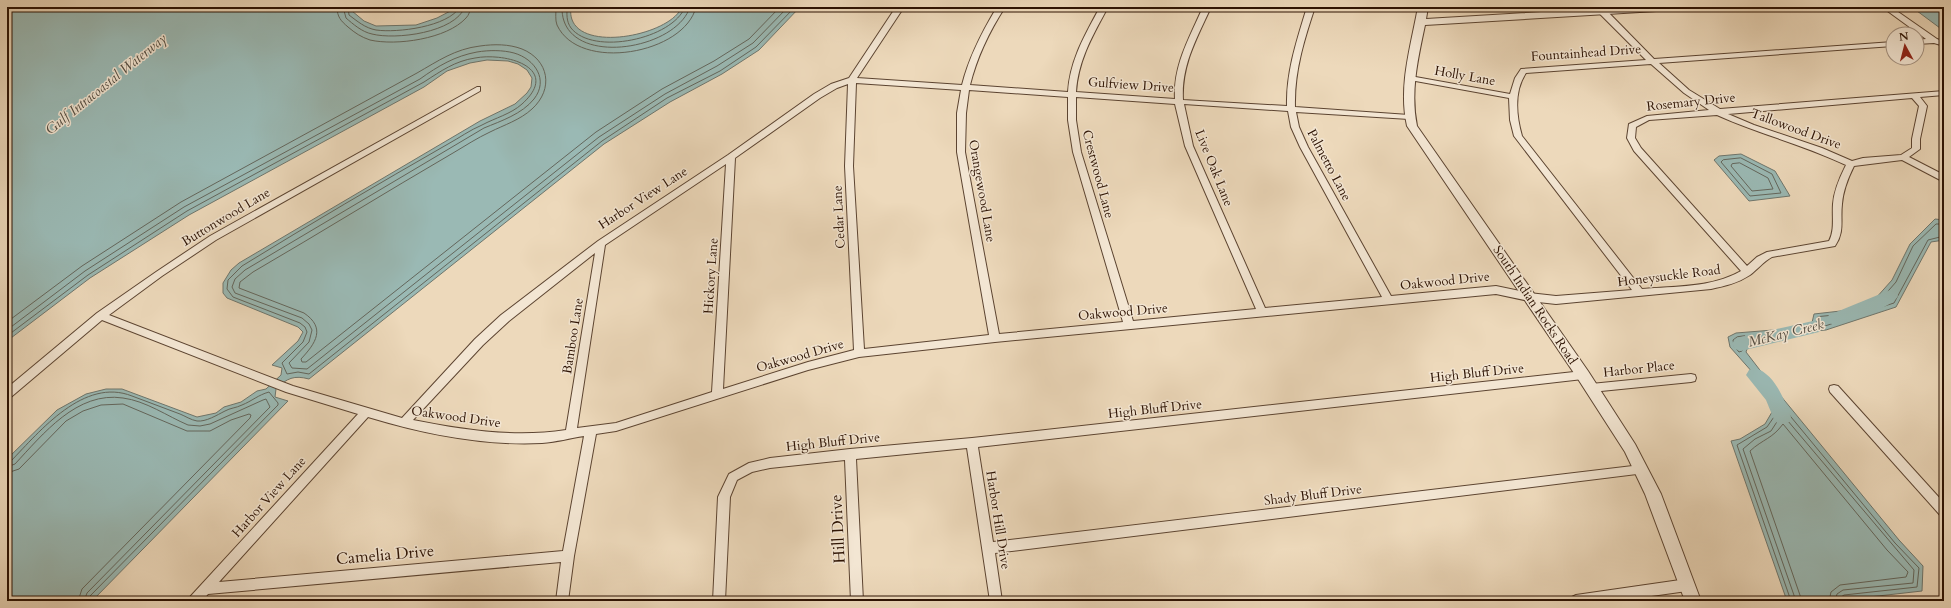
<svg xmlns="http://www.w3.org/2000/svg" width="1951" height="608" viewBox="0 0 1951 608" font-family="Cardo,serif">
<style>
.water{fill:#9ab9b4;stroke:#6e766d}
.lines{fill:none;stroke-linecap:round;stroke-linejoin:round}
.shore{stroke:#63665c;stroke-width:1}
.river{fill:#9ab9b4;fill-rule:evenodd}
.minor-casing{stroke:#5c4431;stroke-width:2}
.tertiary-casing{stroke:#5c4431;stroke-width:2}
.minor{fill:#f3e6d3;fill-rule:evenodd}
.tertiary{fill:#f3e6d3;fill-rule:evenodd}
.labels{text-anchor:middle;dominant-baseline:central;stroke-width:3;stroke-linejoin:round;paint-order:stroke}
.street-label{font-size:13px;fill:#2c1203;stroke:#f3e6d3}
.water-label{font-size:14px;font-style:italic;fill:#524c41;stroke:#f3e6d3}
.near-street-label{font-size:16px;fill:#2c1203;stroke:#f3e6d3}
</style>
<rect width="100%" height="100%" fill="#edd9bb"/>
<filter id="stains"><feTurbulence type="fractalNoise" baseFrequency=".005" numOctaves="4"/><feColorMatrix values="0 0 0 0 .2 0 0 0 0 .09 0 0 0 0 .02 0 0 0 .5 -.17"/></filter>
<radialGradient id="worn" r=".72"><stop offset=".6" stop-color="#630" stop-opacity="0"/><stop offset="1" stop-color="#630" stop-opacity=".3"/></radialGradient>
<g class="water">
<path d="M7,7H352V11L364,21L376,26L416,25L437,18L458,7H571C564,56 669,38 682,7H800L759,50L722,74L670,102L604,144L309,379C294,375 287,378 276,389L275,397L288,401L92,601H7V459L57,410L86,394L106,389H122L197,417L216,413L224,407L241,402L257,391L266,389L281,375L282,368L272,365L298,341L303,332L298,327L227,298L223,293V283L231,270L239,263L480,121L515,104L527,93L531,87L532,78L527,70L518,64L508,61L487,60L470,63L447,71L424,87L189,215L90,278L7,341Z"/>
<polygon points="1936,7 1944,14 1944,31 1913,8"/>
<polygon points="1741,154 1775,171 1790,196 1749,201 1714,160 1719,156"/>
<polygon points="1935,219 1944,220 1944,240 1931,242 1896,307 1826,330 1776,334 1750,341 1746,352 1776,391 1770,392 1730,347 1728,337 1736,333 1811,327 1814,314 1867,308 1892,280 1910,244"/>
<polygon points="1780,395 1899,540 1923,566 1922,591 1834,601 1787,601 1731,441 1740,439 1765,424 1772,412 1768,398"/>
</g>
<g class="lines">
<g class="shore">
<path d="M337,7C337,17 341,21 348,27C355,33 361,37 370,40C396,46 447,39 466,18C469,15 470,11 471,7"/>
<path d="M343,7L346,18C353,24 362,32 372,34C395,40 455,33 465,7"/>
<path d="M348,7L349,15C357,21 365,28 376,30C397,33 448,27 460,7"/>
<path d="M556,7C556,13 555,20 557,25C579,73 685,54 696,7"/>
<path d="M562,7C560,69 676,52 690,7"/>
<path d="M567,7C567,14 566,21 571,28C593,56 673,39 685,7"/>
<polygon points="1741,158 1772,174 1781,193 1750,196 1721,162 1723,160"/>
<polygon points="1740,163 1768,178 1773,189 1752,191 1731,166 1732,164"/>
<polyline points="1944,224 1936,224 1913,246 1896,282 1875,306 1875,309 1894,303 1928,240 1944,236"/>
<polygon points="1848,314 1850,316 1849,318 1825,326 1816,325 1818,317"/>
<path d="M7,322L82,266L181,202L417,73C438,61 455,49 480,46C494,44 509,44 522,49C549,60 554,89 532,109C520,120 504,125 490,132C477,138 465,146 453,153C386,192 320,233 253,272L240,282L239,288L304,313C326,328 316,343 301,359L302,362H306L596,132L662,89L714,61L749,39L780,7"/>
<path d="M7,330L85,271L184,207L420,79C438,66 455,56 477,52C489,50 503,50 514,53C535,59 549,80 534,99C522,114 501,121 484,128L245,270L235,279L232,287L235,293L302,318L309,324L312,330L309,342L289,363L292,368L307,369L599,137L665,94L717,66L753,43L788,7"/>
<path d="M7,336L88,275L187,211L424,82C441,71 455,61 475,58C506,52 562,68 522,104C511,114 495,118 482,125C470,130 459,138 448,144C378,184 310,224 242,266L228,280L227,289L233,297L300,323L305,327L307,332L303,342L282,363L287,374L298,372L309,374L602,141L667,98L720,71L756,47L795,7"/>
<polygon points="1745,336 1747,339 1742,351 1739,352 1734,346 1733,340 1737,337"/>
<path d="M7,462L11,461C40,431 84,377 132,396C148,402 164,408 180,414C185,416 191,420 197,421C206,422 217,415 225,411C230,408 236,408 242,405C252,401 258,395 269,392L278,403V405L90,596L89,601"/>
<path d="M7,467L15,464C43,434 77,391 123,398C146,401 167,416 188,425L200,426L210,424L263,400L266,399L270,407L87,593L84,601"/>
<polyline points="7,473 19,469 66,421 83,411 101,405 123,404 187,431 210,431 231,420 249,414 251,415 250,418 82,589 78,601"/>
<polyline points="1791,601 1737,445 1767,427 1776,414 1773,402 1777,400 1895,543 1919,568 1917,587 1844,595 1841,597 1840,601"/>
<polyline points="1796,601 1743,449 1755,439 1771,431 1782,414 1914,570 1913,583 1843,590 1837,594 1835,601"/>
<path d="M1802,601L1750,451C1763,439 1772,439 1783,424L1887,550L1908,572L1906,577L1840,585L1831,592L1829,601"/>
</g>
<g class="river">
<path d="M1890,290L1896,292L1898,296C1892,308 1849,321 1835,325L1829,323L1826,319L1829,315Z"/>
<polygon points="1813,321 1819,322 1822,327 1819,332 1741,351 1735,349 1732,344 1735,339 1741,337"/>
<path d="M1755,368C1775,374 1784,399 1791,417L1789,422L1782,424L1775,422L1766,400L1746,375L1749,370Z"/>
</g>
<defs>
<g id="minor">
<polygon points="618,7 627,7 621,10 618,10"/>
<path d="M896,7H904L857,78L962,85C969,57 982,32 997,7H1005C989,32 977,57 970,85L1068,92C1070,60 1085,35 1100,7H1108C1093,35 1078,60 1076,92L1175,99C1173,65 1190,37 1203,7H1211C1197,38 1181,65 1183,100L1287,106C1286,72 1297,40 1307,7H1315C1304,40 1294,72 1295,107L1409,115L1413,117L1409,119L1296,112L1299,127L1308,147L1391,296L1496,286L1529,293L1556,296L1632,290L1514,136L1510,120L1509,98L1410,80L1406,78L1410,76L1510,94L1515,78L1521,69L1646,60L1600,14L1599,12L1603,10H1606L1654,59L1893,42V46L1659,63L1689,90L1720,109L1944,91V95L1920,97L1927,106L1920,139V149L1909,157L1944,175V182L1902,160L1854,166C1848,178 1843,191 1842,204C1840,221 1845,231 1835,246L1772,257C1763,262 1758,269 1750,275C1738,283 1725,286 1711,289L1556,304L1529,301L1496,294L995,342L859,357L808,370L616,431L596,434L574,556L568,601H556L561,562L208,594L202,601H188L190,597L358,414L286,392L102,320L11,397L7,398V388L97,313L156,272L210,236L477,87H480V91L216,240L162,276L109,315L293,386L402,418L475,339L501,315L598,241L728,155L814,94L831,84L849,78ZM1651,64L1684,93L1709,110L1647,116L1629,124L1627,138L1634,151L1741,271C1711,288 1675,286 1642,289L1522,136C1516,115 1514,91 1526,73ZM856,83L961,90L957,113V152L989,335L864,349L853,166ZM848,84L845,166L854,350L808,362L723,389L735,158L820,98L837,88ZM969,90L1068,97V120L1073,152L1123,322L999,334L965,152L966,113ZM1076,97L1175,104L1185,146L1256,309L1133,321L1081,152L1076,120ZM1912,98L1919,106L1912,139V148L1901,155L1863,158L1852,161L1822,148L1754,125L1728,114ZM1184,104L1288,111L1291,127L1300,147L1382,297L1265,308L1193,146ZM1717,115C1759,134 1804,145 1846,165C1840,177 1834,190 1833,204C1832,217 1835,230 1829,241L1767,252L1757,257L1747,266L1641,148L1635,138L1636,127L1649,120ZM726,164L712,392L616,423L577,428L605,245ZM595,253L566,430C514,438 464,430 413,420L483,345L509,321ZM368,417C424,434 483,446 542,443C556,442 571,438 584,436L563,551L219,582Z"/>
<polygon points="1882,7 1891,7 1937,39 1944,42 1944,46 1934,43 1917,44 1917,40 1926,39"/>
<polygon points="1583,371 1587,372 1588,375 1587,378 1583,379 978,447 993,542 1641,465 1645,467 1647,470 1645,473 995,553 1002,601 990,601 967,448 856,459 863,601 851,601 845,460 770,468 752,472 737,480 730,497 725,601 713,601 718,497 729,474 749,463 770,458 850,449 972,438"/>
<polygon points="1691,374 1695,375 1696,378 1695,381 1691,382 1591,392 1587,391 1586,388 1587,385 1591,384"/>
<polygon points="1834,385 1838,386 1944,503 1944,516 1940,515 1830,392 1829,389 1830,386"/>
<polygon points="1687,579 1691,581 1693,585 1691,589 1687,591 1616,601 1570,601 1572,597 1576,595"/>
</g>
<path id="tertiary" d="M1418,7H1428L1426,19L1625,7H1678L1673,10L1425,25C1418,58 1410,92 1417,126L1588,371L1635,444L1661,494L1701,601H1685L1645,494L1625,452L1578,379L1407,126C1398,86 1411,46 1418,7Z"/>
</defs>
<use href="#minor" class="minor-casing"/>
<use href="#tertiary" class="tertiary-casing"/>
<use href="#minor" class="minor"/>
<use href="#tertiary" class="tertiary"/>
</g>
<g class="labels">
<g class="street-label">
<text transform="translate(1586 53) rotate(-4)">Fountainhead Drive</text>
<text transform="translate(1465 76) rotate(10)">Holly Lane</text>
<text transform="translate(1131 85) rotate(4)">Gulfview Drive</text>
<text transform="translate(1691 102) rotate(-6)">Rosemary Drive</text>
<text transform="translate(1796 129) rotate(20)">Tallowood Drive</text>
<text transform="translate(1329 165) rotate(62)">Palmetto Lane</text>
<text transform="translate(1214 168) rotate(68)">Live Oak Lane</text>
<text transform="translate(1098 174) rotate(75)">Crestwood Lane</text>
<text transform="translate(982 191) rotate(80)">Orangewood Lane</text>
<text transform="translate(643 198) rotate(-33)">Harbor View Lane</text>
<text transform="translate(226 217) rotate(-31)">Buttonwood Lane</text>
<text transform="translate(839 217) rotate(-93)">Cedar Lane</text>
<text transform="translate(711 276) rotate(-86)">Hickory Lane</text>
<text transform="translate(1669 276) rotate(-7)">Honeysuckle Road</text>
<text transform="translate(1445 281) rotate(-6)">Oakwood Drive</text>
<text transform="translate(1535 305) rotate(56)">South Indian Rocks Road</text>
<text transform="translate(1123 312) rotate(-5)">Oakwood Drive</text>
<text transform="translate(573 336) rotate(-81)">Bamboo Lane</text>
<text transform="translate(800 356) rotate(-16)">Oakwood Drive</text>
<text transform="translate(1639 369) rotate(-6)">Harbor Place</text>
<text transform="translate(1477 373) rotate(-6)">High Bluff Drive</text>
<text transform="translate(1155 409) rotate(-6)">High Bluff Drive</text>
<text transform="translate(456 417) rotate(8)">Oakwood Drive</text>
<text transform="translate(833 442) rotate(-6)">High Bluff Drive</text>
<text transform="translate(1313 495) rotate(-7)">Shady Bluff Drive</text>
<text transform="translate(269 497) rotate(-48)">Harbor View Lane</text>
<text transform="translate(998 520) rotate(81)">Harbor Hill Drive</text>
</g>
<g class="water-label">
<text transform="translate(106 84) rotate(-39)">Gulf Intracoastal Waterway</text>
<text transform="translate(1786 333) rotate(-14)">McKay Creek</text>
</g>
<g class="near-street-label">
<text transform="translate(838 529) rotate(-93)">Hill Drive</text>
<text transform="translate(385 555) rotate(-5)">Camelia Drive</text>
</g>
</g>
<rect width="1951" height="608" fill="none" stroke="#edd9bb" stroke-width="24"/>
<rect x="8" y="8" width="1935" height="592" fill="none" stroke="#2c1203" stroke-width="2"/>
<rect x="12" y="12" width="1927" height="584" fill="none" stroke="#2c1203"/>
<g transform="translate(1905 46) rotate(353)"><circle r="19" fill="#f3e6d3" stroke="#a39180"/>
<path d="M0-3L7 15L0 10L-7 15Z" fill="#8f2418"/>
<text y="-6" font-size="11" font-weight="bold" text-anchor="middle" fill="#2c1203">N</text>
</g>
<rect width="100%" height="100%" filter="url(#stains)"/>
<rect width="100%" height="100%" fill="url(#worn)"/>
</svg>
